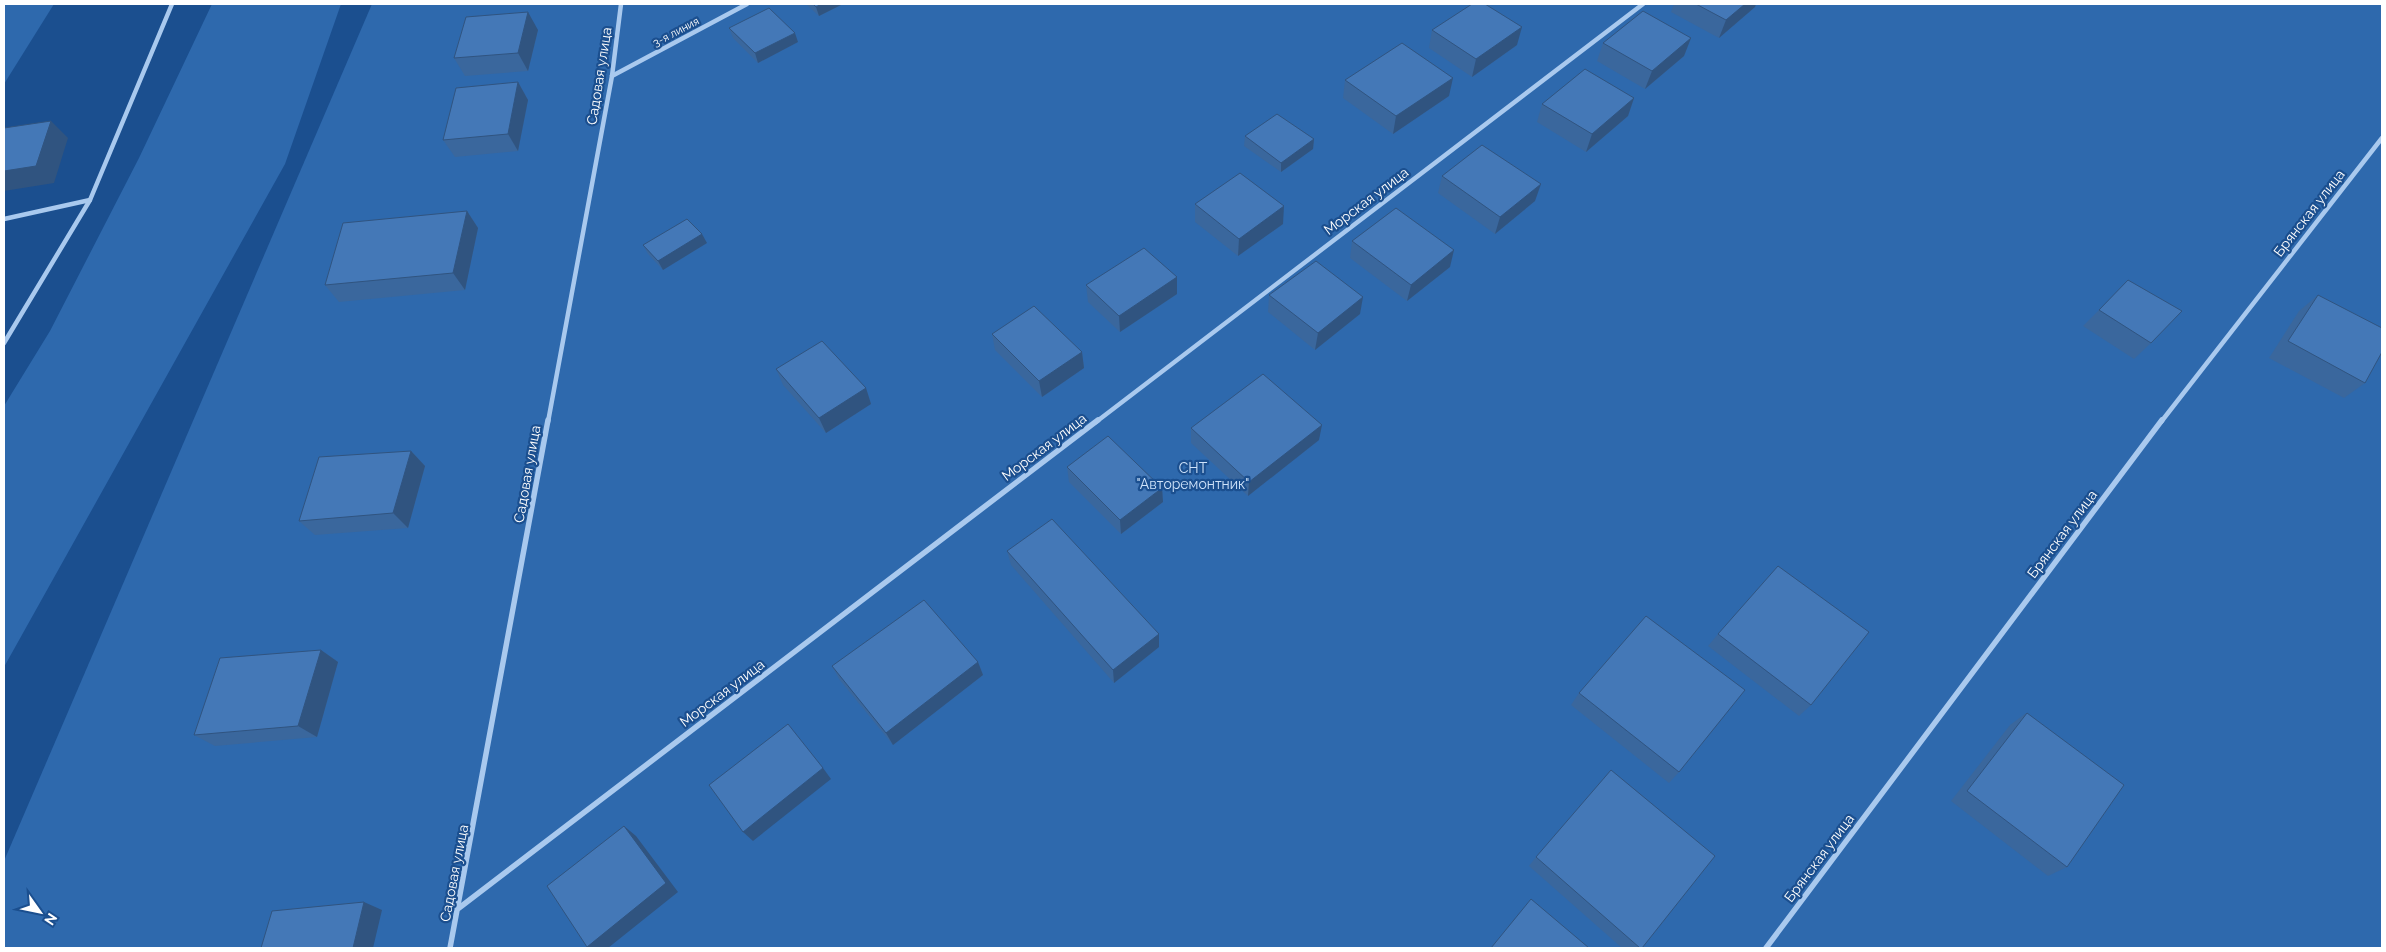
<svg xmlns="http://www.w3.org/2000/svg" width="2386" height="952" viewBox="0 0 2386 952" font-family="Raleway,sans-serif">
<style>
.green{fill:#2e69ad}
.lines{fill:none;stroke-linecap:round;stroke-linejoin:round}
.street-far1{stroke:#a9c9ee;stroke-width:4.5}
.street{stroke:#a9c9ee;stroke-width:5.5}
.wall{fill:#3a679d}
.shaded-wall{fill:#305480}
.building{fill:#4478b7;stroke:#305480}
.labels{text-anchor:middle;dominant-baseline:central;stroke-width:4.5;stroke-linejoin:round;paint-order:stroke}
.far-street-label{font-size:11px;fill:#fff;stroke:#1b4f8f}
.street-label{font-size:14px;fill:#fff;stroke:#1b4f8f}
.park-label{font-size:14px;fill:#cfe3fa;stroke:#1b4f8f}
</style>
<rect width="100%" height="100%" fill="#1b4f8f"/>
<g class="green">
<polygon points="4,4 54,4 4,84"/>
<polygon points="212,4 341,4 285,164 4,667 4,406 50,331 139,158"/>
<polygon points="372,4 2382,4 2382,948 4,948 4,861"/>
</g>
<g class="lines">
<g class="street-far1">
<polyline points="612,76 747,4"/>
<polyline points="4,219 90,200"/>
<polyline points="4,343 90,200 172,4"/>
<polyline points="548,422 612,76 621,4"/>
<polyline points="1096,422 1643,4"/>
<polyline points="2161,422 2382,138"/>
</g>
<g class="street">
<polyline points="459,908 1098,420"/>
<polyline points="450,948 548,420"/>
<polyline points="1766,948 2162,420"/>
</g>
</g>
<g class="wall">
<polygon points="806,4 843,4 819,16"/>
<polygon points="1674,4 1756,4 1755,7 1719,38 1671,12"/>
<polygon points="729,28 798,42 758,63 733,38"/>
<polygon points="538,30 528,71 465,76 454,58"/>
<polygon points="1432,30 1517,45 1472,77 1429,48"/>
<polygon points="1691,38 1684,56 1645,89 1597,61 1603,43"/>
<polygon points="1345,80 1449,96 1393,134 1343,98"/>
<polygon points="518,82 528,100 518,151 455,157 443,140"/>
<polygon points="1634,98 1628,116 1586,152 1537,122 1542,104"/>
<polygon points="1245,136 1314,139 1313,149 1281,172 1244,146"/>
<polygon points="1442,176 1535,201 1495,234 1438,193"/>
<polygon points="1195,204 1283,224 1238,256 1195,222"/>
<polygon points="467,211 478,228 465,290 339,302 325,285"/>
<polygon points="1352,241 1450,267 1407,301 1350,258"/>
<polygon points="707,243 663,270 648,254 643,245"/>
<polygon points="1177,277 1177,294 1120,332 1088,302 1086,285"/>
<polygon points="1269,295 1360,314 1315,350 1268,312"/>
<polygon points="2318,295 2365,383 2344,398 2269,358 2299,311"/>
<polygon points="2099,310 2151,343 2134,359 2083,326"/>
<polygon points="992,334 1082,352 1084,368 1042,397 995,350"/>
<polygon points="776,369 866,388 871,404 826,433 783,385"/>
<polygon points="1191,428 1319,440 1248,496 1191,443"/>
<polygon points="411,451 425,466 408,528 315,535 299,521"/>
<polygon points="1067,467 1162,488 1163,502 1121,534 1069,482"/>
<polygon points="1007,551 1159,647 1114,683 1011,565"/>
<polygon points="1718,634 1811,705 1799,716 1708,646"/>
<polygon points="321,650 338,662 317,737 215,746 194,735"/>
<polygon points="978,662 983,675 893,745 839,679 832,666"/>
<polygon points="1579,693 1679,772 1669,783 1571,705"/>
<polygon points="2026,713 2067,867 2048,876 1951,801 2010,725"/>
<polygon points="1536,857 1642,948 1622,948 1529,866"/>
</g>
<g class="shaded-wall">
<polygon points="821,4 843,4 819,16 816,7"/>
<polygon points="1745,4 1756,4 1755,7 1719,38 1726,20"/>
<polygon points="528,12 538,30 528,71 518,53"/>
<polygon points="1522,27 1517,45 1472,77 1476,59"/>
<polygon points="795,33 798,42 758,63 755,53"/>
<polygon points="1691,38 1684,56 1645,89 1652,71"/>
<polygon points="1453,78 1449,96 1393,134 1396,116"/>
<polygon points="518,82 528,100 518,151 508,134"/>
<polygon points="1634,98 1628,116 1586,152 1592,134"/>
<polygon points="51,121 68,138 54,183 4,191 4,171"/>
<polygon points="1314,139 1313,149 1281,172 1281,163"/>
<polygon points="1541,184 1535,201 1495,234 1500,217"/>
<polygon points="1284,206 1283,224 1238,256 1239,239"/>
<polygon points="467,211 478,228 465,290 453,273"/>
<polygon points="702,234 707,243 663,270 658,261"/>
<polygon points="1454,250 1450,267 1407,301 1411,285"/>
<polygon points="1177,277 1177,294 1120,332 1119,316"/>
<polygon points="1363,297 1360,314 1315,350 1318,333"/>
<polygon points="1082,352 1084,368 1042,397 1039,381"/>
<polygon points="866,388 871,404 826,433 819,418"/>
<polygon points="1322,425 1319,440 1248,496 1249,482"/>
<polygon points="411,451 425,466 408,528 393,513"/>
<polygon points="1162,488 1163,502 1121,534 1120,520"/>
<polygon points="1159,634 1159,647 1114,683 1113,670"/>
<polygon points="321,650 338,662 317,737 298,726"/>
<polygon points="978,662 983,675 893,745 886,733"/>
<polygon points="823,768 831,779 753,841 743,832"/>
<polygon points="624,826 636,836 678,892 608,948 590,948 587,947"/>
<polygon points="364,902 382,910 373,948 353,948"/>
</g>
<g class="building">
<polygon points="813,4 821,4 816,7"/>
<polygon points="1472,4 1485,4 1522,27 1476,59 1432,30"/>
<polygon points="1696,4 1745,4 1726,20"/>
<polygon points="769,8 795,33 755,53 729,28"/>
<polygon points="1643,11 1691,38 1652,71 1603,43"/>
<polygon points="528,12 518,53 454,58 466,17"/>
<polygon points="1402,43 1453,78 1396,116 1345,80"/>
<polygon points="1585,69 1634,98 1592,134 1542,104"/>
<polygon points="518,82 508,134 443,140 456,88"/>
<polygon points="1277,114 1314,139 1281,163 1245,136"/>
<polygon points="51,121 36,166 4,171 4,128"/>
<polygon points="1482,145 1541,184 1500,217 1442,176"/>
<polygon points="1240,173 1284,206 1239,239 1195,204"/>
<polygon points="1396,208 1454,250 1411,285 1352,241"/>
<polygon points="467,211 453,273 325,285 343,223"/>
<polygon points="687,219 702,234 658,261 643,245"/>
<polygon points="1144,248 1177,277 1119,316 1086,285"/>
<polygon points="1316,261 1363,297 1318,333 1269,295"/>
<polygon points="2128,280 2182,311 2151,343 2099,310"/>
<polygon points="2318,295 2382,328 2382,352 2365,383 2288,341"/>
<polygon points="1034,306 1082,352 1039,381 992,334"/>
<polygon points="822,341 866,388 819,418 776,369"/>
<polygon points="1263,374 1322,425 1249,482 1191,428"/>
<polygon points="1108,436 1162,488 1120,520 1067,467"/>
<polygon points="411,451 393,513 299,521 319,457"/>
<polygon points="1052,519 1159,634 1113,670 1007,551"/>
<polygon points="1778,566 1869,632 1811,705 1718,634"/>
<polygon points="924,600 978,662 886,733 832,666"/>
<polygon points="1646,616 1745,690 1679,772 1579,693"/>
<polygon points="321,650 298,726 194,735 220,658"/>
<polygon points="2027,713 2124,785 2067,867 1967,791"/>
<polygon points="788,724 823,768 743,832 709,785"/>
<polygon points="1611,770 1715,856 1642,948 1640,948 1536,857"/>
<polygon points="624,826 666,883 587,947 547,886"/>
<polygon points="1531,899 1589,948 1491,948"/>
<polygon points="364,902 353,948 261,948 272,911"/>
</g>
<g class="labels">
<g class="far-street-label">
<text transform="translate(676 32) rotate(-28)">3-я линия</text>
</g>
<g class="street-label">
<text transform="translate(599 76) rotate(-81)">Садовая улица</text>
<text transform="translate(1366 201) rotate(-37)">Морская улица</text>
<text transform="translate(2309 213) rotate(-52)">Брянская улица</text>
<text transform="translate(1044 447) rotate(-37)">Морская улица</text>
<text transform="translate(527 474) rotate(-80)">Садовая улица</text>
<text transform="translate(2062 534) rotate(-53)">Брянская улица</text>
<text transform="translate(722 693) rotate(-37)">Морская улица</text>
<text transform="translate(1819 858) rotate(-53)">Брянская улица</text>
<text transform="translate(454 873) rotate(-79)">Садовая улица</text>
</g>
<g class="park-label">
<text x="1193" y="468">СНТ<tspan x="1193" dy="16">"Авторемонтник"</tspan></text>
</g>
</g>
<rect width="2386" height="952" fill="none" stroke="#ffffff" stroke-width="10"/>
<g transform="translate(40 912) rotate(123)" stroke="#1b4f8f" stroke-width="4" paint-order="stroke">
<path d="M0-4L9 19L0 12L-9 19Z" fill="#ffffff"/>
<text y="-8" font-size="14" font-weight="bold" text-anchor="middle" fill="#ffffff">N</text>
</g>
</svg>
